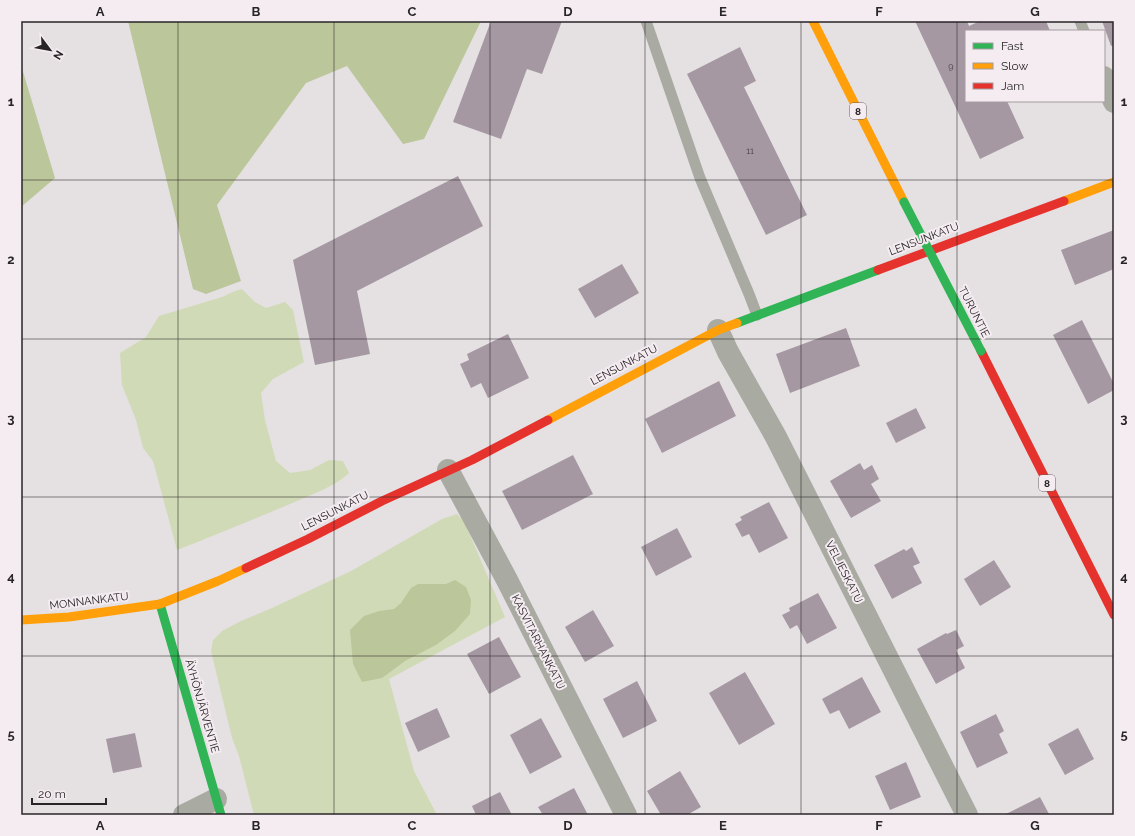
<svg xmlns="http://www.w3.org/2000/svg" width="1135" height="836" viewBox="0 0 1135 836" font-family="Raleway,sans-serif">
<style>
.green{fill:#d1dab6}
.forest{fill:#bcc69b}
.building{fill:#a698a2}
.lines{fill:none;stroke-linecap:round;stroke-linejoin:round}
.lane{stroke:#a9aaa2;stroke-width:11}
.street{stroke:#a9aaa2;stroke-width:22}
.fast{stroke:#30b455;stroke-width:9}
.slow{stroke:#ff9f0a;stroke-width:9}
.jam{stroke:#e5322d;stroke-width:9}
.fast-bridge{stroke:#30b455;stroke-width:9}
.grid{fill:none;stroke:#282527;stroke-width:1;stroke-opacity:0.55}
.labels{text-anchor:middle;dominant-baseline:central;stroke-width:4;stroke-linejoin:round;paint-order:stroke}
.number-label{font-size:9px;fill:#484246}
.shield{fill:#f5ecf1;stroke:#666164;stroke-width:1}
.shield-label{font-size:10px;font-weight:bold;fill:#282527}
.street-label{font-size:11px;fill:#282527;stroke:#f5ecf1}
.neatline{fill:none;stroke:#282527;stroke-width:1.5}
.grid-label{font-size:13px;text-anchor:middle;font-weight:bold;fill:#282527}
</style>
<rect width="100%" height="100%" fill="#e5e1e3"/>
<g class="green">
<path d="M242,289L255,302L266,308L285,302L293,310L304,362L273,379L261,393L265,420L276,461L290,473L310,470L329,460L343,461L349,473C335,487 308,496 290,504C252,520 215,535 177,550L153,461L143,448L136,420L122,385L120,353L146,337L159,316L222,297L235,291Z"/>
<polygon points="457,514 464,521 505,617 389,679 414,771 437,815 254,815 239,756 232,738 211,651 213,640 222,631 241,621 272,608 351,571 442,519"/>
</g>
<g class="forest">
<polygon points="128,21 481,21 424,139 403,144 347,66 306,83 217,205 241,281 206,294 193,289"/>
<polygon points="21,65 55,178 21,207"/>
<polygon points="455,580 466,587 471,600 470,614 455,631 436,645 405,661 382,678 362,682 353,664 350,630 364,616 379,611 394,609 401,603 411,588 418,584 446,584"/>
</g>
<g class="building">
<polygon points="491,21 562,21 542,74 527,69 501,139 453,122"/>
<polygon points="915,21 967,21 969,26 980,21 1046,21 1050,31 966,31 966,101 1007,101 1024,138 980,159"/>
<polygon points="1102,21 1114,21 1114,45 1111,46"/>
<polygon points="740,47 756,81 744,87 807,215 766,235 687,74"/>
<polygon points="458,176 483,226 357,291 370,354 315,365 293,260"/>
<polygon points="1114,230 1114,269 1075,285 1061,250"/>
<polygon points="622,264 639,293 595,318 578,289"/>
<polygon points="1082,320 1114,384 1114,390 1088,404 1053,335"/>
<polygon points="846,328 860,366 790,393 776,354"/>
<polygon points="508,334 529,378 488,398 481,383 471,388 460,364 469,360 467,354"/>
<polygon points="719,381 736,416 662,453 645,419"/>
<polygon points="916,408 926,428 896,443 886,423"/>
<polygon points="573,455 593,494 522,530 502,491"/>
<polygon points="860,463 864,470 872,465 879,479 871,484 881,501 851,518 830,481"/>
<polygon points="769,502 788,538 759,553 749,534 742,537 735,524 742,520 740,517"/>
<polygon points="677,528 692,557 656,576 641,547"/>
<polygon points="912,547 920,563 913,566 922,583 892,599 874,565 904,549 906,551"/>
<polygon points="994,560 1011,587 980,606 964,579"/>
<polygon points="818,593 837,628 807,644 797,625 790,629 782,615 790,611 789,608"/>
<polygon points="593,610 614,646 585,662 565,627"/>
<polygon points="956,630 964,646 956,650 965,668 936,684 917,649 946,633 947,634"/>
<polygon points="499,637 521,677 489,694 467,654"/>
<polygon points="745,672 775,724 739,745 709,693"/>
<polygon points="862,677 881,712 849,729 839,710 830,714 822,699"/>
<polygon points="637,681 657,721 623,738 603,699"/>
<polygon points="437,708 450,737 418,752 405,723"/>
<polygon points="996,714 1004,731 999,734 1008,753 977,768 960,732"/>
<polygon points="541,718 562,757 530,774 510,735"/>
<polygon points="1078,728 1094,759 1065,775 1048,744"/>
<polygon points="135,733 142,767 113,773 106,739"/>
<polygon points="906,762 921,797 890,810 875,776"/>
<polygon points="680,771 701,807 687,815 661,815 647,791"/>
<polygon points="574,788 588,815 543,815 538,807"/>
<polygon points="500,792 512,815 476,815 472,806"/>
<polygon points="1040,797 1049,814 1004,815"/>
</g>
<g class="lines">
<g class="lane">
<polyline points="646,21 700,178 749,294 757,315"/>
<polyline points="1080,21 1084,31"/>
</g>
<g class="street">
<polyline points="1104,77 1114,102"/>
<polyline points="718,330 728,352 776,437 967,815"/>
<polyline points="448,470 507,580 626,815"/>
<polyline points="184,815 216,799"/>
</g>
<g class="fast">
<polyline points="737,323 878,270"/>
<polyline points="160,604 221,815"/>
</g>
<g class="slow">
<polyline points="813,21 904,202"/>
<polyline points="1064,201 1114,182"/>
<polyline points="548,420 718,330 737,323"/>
<polyline points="21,620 69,617 160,604 218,581 246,568"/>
</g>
<g class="jam">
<polyline points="878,270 1064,201"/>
<polyline points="981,351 1114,615"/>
<polyline points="246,568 308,539 382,501 472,460 548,420"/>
</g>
<polyline class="fast-bridge" points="904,202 981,351"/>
</g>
<path class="grid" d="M178,21V815M334,21V815M490,21V815M645,21V815M801,21V815M957,21V815M21,180H1114M21,339H1114M21,497H1114M21,656H1114"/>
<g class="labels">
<g class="number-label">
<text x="951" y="66">9</text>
<text x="750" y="151">11</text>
</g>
<g class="shield">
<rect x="850" y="103" width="16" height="16" rx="3"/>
<rect x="1039" y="475" width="16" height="16" rx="3"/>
</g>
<g class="shield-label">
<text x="858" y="111">8</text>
<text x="1047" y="483">8</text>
</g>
<g class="street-label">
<text transform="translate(924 239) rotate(-21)">LENSUNKATU</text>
<text transform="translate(974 312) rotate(63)">TURUNTIE</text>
<text transform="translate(624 365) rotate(-28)">LENSUNKATU</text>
<text transform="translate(335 511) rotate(-27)">LENSUNKATU</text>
<text transform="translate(844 572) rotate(63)">VELJESKATU</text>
<text transform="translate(89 601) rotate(-7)">MONNANKATU</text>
<text transform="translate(538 642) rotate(63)">KASVITARHANKATU</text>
<text transform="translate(202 706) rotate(74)">ÄYHÖNJÄRVENTIE</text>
</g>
</g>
<rect width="1135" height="836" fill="none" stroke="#f5ecf1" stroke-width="44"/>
<rect x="965" y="30" width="140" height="72" fill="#f5ecf1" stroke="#a39ca0"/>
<rect x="973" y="43" width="20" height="6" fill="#30b455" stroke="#a39ca0"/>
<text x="1001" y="50" font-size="12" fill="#282527">Fast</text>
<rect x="973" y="63" width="20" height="6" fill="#ff9f0a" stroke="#a39ca0"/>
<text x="1001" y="70" font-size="12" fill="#282527">Slow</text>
<rect x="973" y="83" width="20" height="6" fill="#e5322d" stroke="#a39ca0"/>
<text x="1001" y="90" font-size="12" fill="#282527">Jam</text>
<g transform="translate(50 50) rotate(122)" stroke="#f5ecf1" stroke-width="3" paint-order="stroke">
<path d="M0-3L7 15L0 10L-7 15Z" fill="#282527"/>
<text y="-6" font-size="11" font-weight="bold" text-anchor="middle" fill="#282527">N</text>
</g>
<path d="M32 798v6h74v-6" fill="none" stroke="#282527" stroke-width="2"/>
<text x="38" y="798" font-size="12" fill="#282527" stroke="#f5ecf1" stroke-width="3" paint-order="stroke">20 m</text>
<rect x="22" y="22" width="1091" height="792" class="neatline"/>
<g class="grid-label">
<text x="100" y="16">A</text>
<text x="256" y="16">B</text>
<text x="412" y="16">C</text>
<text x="568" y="16">D</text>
<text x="723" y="16">E</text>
<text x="879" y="16">F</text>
<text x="1035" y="16">G</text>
<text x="11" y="106">1</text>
<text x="1124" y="106">1</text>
<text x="11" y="264">2</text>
<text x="1124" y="264">2</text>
<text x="11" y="423">3</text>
<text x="1124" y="423">3</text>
<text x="11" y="581">4</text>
<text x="1124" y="581">4</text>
<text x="11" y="739">5</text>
<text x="1124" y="739">5</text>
<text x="100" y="830">A</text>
<text x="256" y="830">B</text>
<text x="412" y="830">C</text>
<text x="568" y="830">D</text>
<text x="723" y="830">E</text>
<text x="879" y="830">F</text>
<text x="1035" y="830">G</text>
</g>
</svg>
